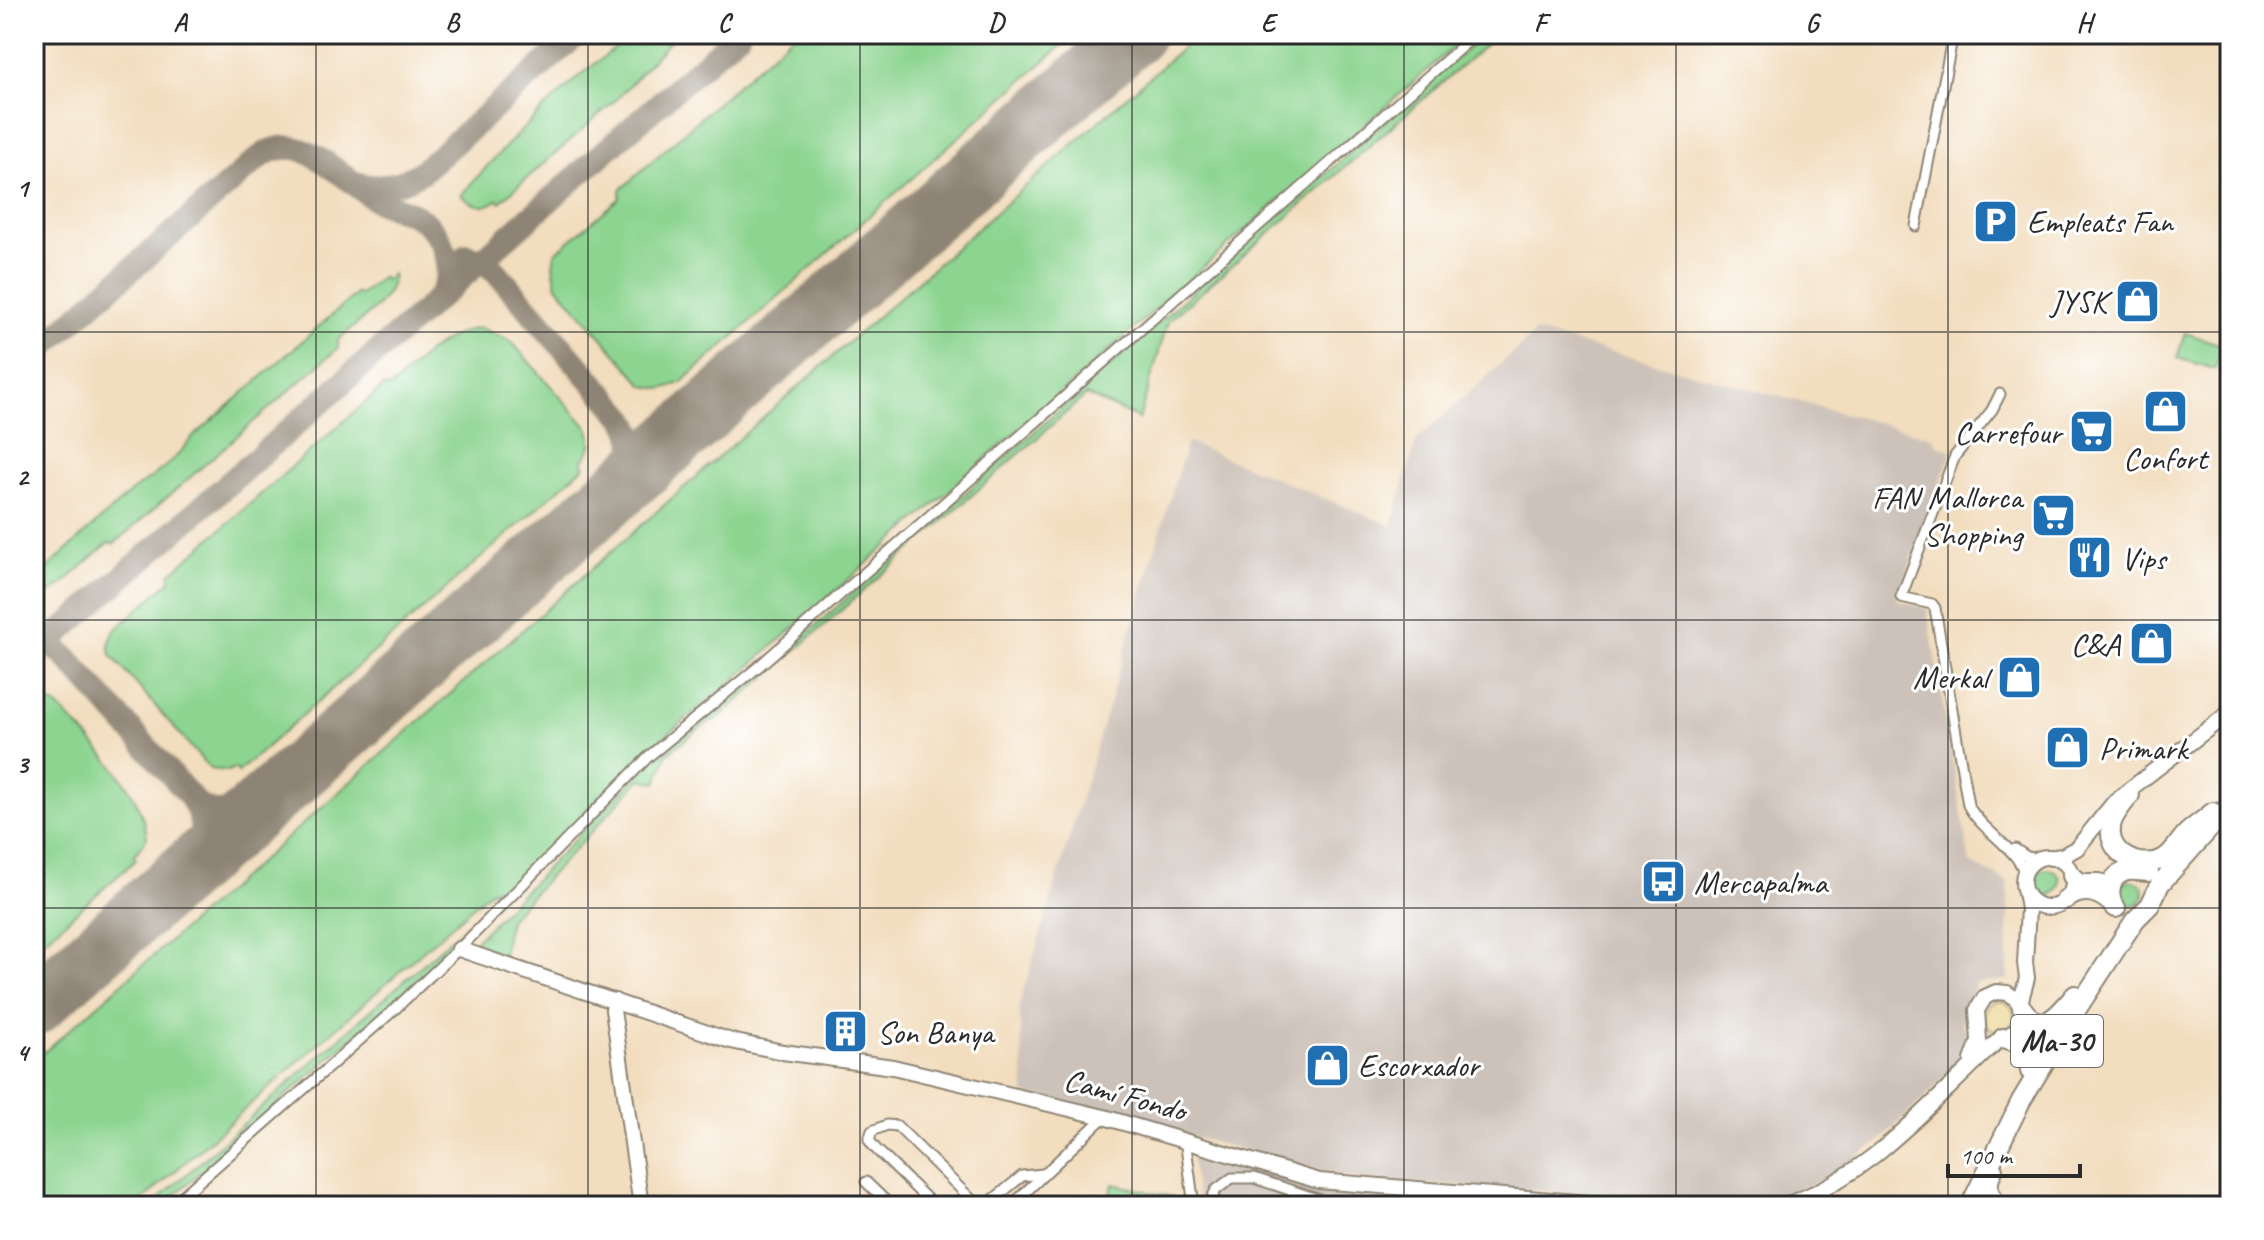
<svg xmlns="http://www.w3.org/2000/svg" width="2264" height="1240" viewBox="0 0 2264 1240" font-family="Caveat,sans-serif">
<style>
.industrial{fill:#cdc2b9}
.green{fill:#8cd490;stroke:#5c805e;stroke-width:2}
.sand{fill:#eeda9e;stroke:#8c8264;stroke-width:2}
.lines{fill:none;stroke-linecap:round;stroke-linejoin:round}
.taxiway{stroke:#8e8474;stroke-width:24}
.runway{stroke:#8e8474;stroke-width:60}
.street-casing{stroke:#8e8474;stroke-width:13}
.secondary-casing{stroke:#8e8474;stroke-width:18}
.highway-casing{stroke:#8e8474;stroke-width:22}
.street{stroke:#fff;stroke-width:9}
.secondary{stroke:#fff;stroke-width:14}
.highway{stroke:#fff;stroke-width:18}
.grid{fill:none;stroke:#2b2b2b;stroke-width:2;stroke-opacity:0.55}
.labels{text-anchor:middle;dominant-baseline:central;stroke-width:6;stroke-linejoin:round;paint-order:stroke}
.shield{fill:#fff;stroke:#6b6b6b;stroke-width:2}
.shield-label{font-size:30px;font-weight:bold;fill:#2b2b2b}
.poi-label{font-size:32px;fill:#2b2b2b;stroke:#fff;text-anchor:start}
.street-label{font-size:32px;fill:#2b2b2b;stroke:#fff}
.neatline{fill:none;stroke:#2b2b2b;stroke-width:3}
.grid-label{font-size:26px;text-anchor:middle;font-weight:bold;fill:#2b2b2b}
</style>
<rect width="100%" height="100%" fill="#fff"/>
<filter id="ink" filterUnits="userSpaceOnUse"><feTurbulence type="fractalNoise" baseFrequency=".0125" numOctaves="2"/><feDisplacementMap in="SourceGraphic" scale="16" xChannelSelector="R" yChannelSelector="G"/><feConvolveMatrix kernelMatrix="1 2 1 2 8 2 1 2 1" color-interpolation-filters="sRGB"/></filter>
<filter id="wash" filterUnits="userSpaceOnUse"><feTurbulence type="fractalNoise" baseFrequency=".006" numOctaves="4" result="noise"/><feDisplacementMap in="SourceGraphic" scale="32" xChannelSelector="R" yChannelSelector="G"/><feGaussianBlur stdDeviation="1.8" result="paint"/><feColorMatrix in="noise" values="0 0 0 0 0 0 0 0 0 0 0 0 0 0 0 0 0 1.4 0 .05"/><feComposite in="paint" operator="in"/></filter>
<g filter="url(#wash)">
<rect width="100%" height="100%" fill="#f2ddbe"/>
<g class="industrial">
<polygon points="1536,332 1932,437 1938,445 1952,451 1897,600 1927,609 1970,863 2008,882 2008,980 1976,983 1962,1024 1971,1036 1969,1054 1881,1140 1832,1175 1766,1204 1361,1180 1025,1094 1019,1006 1187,442 1392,526 1416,441"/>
<polygon points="1190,1147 1333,1192 1523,1206 1198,1206"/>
</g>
<g class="green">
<path d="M635,34H676L617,99L500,202L497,200C484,210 473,206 461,195C514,136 569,79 635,34Z"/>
<polygon points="794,34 1075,34 681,383 662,389 644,386 557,286 553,266 555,253 620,198 620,190"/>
<polygon points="1198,34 1468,34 747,669 642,755 521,879 490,891 136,1206 34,1206 34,1061"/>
<polygon points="1484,34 1498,34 1168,321 1139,419 1086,395 722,715 700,728 667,754 657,783 641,779 509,919 503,955 472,944 639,774 693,727 777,660"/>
<path d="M392,274C397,297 354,325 338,340V348L114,544L108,543L58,588L46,595H34V580L133,490C153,477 177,460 191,439L357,293L360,295L382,277L385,280Z"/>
<path d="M480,328L510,340L589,429C593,443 592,450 582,461L585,466L238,772L235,768L228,771L210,769L111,655L109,644L115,630L170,581V574L383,387H391C418,362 442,333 480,328Z"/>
<polygon points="2185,333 2222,345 2215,369 2177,358"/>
<path d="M45,703L55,704C91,740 142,787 147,838L134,856L136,860L34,949V710Z"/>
<circle cx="2047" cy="882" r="13"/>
<circle cx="2132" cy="893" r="12"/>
<polygon points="496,899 498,901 405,991 162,1206 151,1206"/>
<polygon points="1113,1184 1173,1197 1171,1206 1108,1206"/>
</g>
<circle class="sand" cx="1999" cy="1016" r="15"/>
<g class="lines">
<g class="taxiway">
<path d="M355,183C378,190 400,185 420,173L578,34"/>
<path d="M467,255L485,263L498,274L626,420C640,444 633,464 624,487"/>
<path d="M34,355L254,162C265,152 278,146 294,148C318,152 352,183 373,198C386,207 399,207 413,214C443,230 459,270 438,298"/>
<path d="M36,638L53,646L67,658L198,805C220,818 240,816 262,805"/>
<polyline points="34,655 738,34"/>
<path d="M188,870C204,847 207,822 191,798"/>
</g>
<polyline class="runway" points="34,1006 1135,34"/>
</g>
</g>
<g filter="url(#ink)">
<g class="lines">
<defs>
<g id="street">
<polyline points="1916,226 1953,34"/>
<path d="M2000,394L1992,410L1955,456L1901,597L1932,604L1935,608L1968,805C1980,830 2024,853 2024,876"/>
<polyline points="2015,849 2027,857 2039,859"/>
<polyline points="1185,1139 1194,1206"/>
<polyline points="866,1182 891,1206"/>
<polyline points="171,1206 396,1008 466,942 649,756 758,667 1476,34"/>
<polyline points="934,1206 875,1148 869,1140 872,1131 887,1125 897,1126 978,1206"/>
<polyline points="991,1206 989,1203 1022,1176 1043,1174"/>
<polyline points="1011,1206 1104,1117"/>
<polyline points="1208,1206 1216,1190 1232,1178 1254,1178 1329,1203 1374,1206"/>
</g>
<g id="secondary">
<circle cx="2048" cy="882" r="25"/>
<polyline points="2051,858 2064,855 2077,848 2116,800 2230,712"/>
<polyline points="459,949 731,1041 783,1052 893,1067 1104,1117 1319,1181 1627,1206"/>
<polyline points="615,1001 613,1010 641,1206"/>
<polyline points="1972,1060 1979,1041 1977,1010 1985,997 1996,992 2007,993 2016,999 2022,1008"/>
<path d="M1782,1206C1872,1177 1931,1101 1999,1040L2016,1031L2023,1019L2021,1000L2027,978L2025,963L2028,909L2025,892"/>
</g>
<g id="highway">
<path d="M2130,795C2123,805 2113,814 2111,826C2107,855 2140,870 2163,859C2174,853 2179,840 2188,832C2196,825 2205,819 2213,812"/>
<polyline points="2072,876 2081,883 2099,883"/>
<path d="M2066,899C2085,886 2101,892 2116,908"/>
<path d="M2113,905C2107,891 2111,874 2128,871C2135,870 2142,872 2149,872"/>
<path d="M2022,1008C2043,1038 2059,1013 2075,995"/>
<polyline points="2003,1038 2023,1044 2029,1056 2030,1071"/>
<path d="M1993,1170C1986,1184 1987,1196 2000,1206"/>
<polyline points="1970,1206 2021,1101 2073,1015 2135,920 2150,905 2160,884 2230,806"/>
</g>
</defs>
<use href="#street" class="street-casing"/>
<use href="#secondary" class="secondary-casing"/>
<use href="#highway" class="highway-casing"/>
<use href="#street" class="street"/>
<use href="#secondary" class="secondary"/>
<use href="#highway" class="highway"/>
</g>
</g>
<path class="grid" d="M316,34V1206M588,34V1206M860,34V1206M1132,34V1206M1404,34V1206M1676,34V1206M1948,34V1206M34,332H2230M34,620H2230M34,908H2230"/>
<defs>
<symbol id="parking-square" viewBox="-11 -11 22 22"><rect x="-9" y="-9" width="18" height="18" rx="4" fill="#1f6fb2" stroke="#fff"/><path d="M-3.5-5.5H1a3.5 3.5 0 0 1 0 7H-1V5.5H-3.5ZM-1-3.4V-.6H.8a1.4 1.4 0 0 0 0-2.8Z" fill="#fff"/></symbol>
<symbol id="shop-square" viewBox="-11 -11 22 22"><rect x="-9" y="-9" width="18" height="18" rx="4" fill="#1f6fb2" stroke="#fff"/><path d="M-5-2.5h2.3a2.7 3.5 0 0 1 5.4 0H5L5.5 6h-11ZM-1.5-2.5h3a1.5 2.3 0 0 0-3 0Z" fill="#fff"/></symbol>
<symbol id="supermarket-square" viewBox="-11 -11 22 22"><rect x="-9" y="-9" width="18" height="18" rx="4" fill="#1f6fb2" stroke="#fff"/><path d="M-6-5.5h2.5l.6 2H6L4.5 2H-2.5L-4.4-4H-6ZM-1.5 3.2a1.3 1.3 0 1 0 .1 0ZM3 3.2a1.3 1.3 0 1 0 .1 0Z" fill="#fff"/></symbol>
<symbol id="restaurant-square" viewBox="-11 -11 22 22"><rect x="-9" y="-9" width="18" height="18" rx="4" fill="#1f6fb2" stroke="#fff"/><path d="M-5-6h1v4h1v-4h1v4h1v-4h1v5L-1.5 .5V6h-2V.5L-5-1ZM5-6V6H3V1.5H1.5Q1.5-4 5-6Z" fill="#fff"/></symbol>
<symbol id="bus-square" viewBox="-11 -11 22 22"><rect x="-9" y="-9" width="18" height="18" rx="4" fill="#1f6fb2" stroke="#fff"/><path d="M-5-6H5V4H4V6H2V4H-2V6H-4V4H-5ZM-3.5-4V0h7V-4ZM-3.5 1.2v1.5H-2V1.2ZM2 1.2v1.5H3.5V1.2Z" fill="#fff"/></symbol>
<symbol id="building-square" viewBox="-11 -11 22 22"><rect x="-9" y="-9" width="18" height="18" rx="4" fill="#1f6fb2" stroke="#fff"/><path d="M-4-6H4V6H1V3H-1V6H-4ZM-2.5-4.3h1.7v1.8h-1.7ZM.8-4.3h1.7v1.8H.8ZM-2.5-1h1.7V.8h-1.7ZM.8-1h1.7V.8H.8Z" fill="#fff"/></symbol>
</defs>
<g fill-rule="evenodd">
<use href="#parking-square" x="1970" y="196" width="51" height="51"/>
<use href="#shop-square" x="2112" y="276" width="51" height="51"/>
<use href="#shop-square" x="2140" y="386" width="51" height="51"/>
<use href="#supermarket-square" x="2066" y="406" width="51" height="51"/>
<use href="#supermarket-square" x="2028" y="490" width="51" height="51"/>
<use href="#restaurant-square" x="2064" y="532" width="51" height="51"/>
<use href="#shop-square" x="2126" y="618" width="51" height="51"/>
<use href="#shop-square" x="1994" y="652" width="51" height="51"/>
<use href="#shop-square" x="2042" y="722" width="51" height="51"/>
<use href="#bus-square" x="1638" y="856" width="51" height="51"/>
<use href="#building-square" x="820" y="1006" width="51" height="51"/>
<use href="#shop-square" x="1302" y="1040" width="51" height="51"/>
</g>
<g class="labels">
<rect class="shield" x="2011" y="1015" width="92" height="52" rx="6"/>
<g class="shield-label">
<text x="2057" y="1041">Ma-30</text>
</g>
<g class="poi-label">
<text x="2027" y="221">Empleats Fan</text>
<text x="2107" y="301" text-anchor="end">JYSK</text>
<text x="2061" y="432" text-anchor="end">Carrefour</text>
<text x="2165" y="458" text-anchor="middle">Confort</text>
<text x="2022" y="497" text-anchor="end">FAN Mallorca<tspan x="2022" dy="37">Shopping</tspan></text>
<text x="2121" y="558">Vips</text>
<text x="2120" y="644" text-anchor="end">C&amp;A</text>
<text x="1988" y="677" text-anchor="end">Merkal</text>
<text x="2099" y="748">Primark</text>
<text x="1694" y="882">Mercapalma</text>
<text x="877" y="1032">Son Banya</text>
<text x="1358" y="1065">Escorxador</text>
</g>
<g class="street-label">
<text transform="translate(1125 1095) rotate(15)">Camí Fondo</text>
</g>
</g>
<rect width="2264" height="1240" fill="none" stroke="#fff" stroke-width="88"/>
<path d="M1948 1164v12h132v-12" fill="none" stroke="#2b2b2b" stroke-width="4"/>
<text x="1960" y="1164" font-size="24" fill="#2b2b2b" stroke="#ffffff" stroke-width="6" paint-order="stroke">100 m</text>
<rect x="44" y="44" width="2176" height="1152" class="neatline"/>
<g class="grid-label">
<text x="180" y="31">A</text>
<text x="452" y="31">B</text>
<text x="724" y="31">C</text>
<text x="996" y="31">D</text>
<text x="1268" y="31">E</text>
<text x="1540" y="31">F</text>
<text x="1812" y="31">G</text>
<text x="2084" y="31">H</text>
<text x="22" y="197">1</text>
<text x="22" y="485">2</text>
<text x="22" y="773">3</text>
<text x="22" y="1061">4</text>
</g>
</svg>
